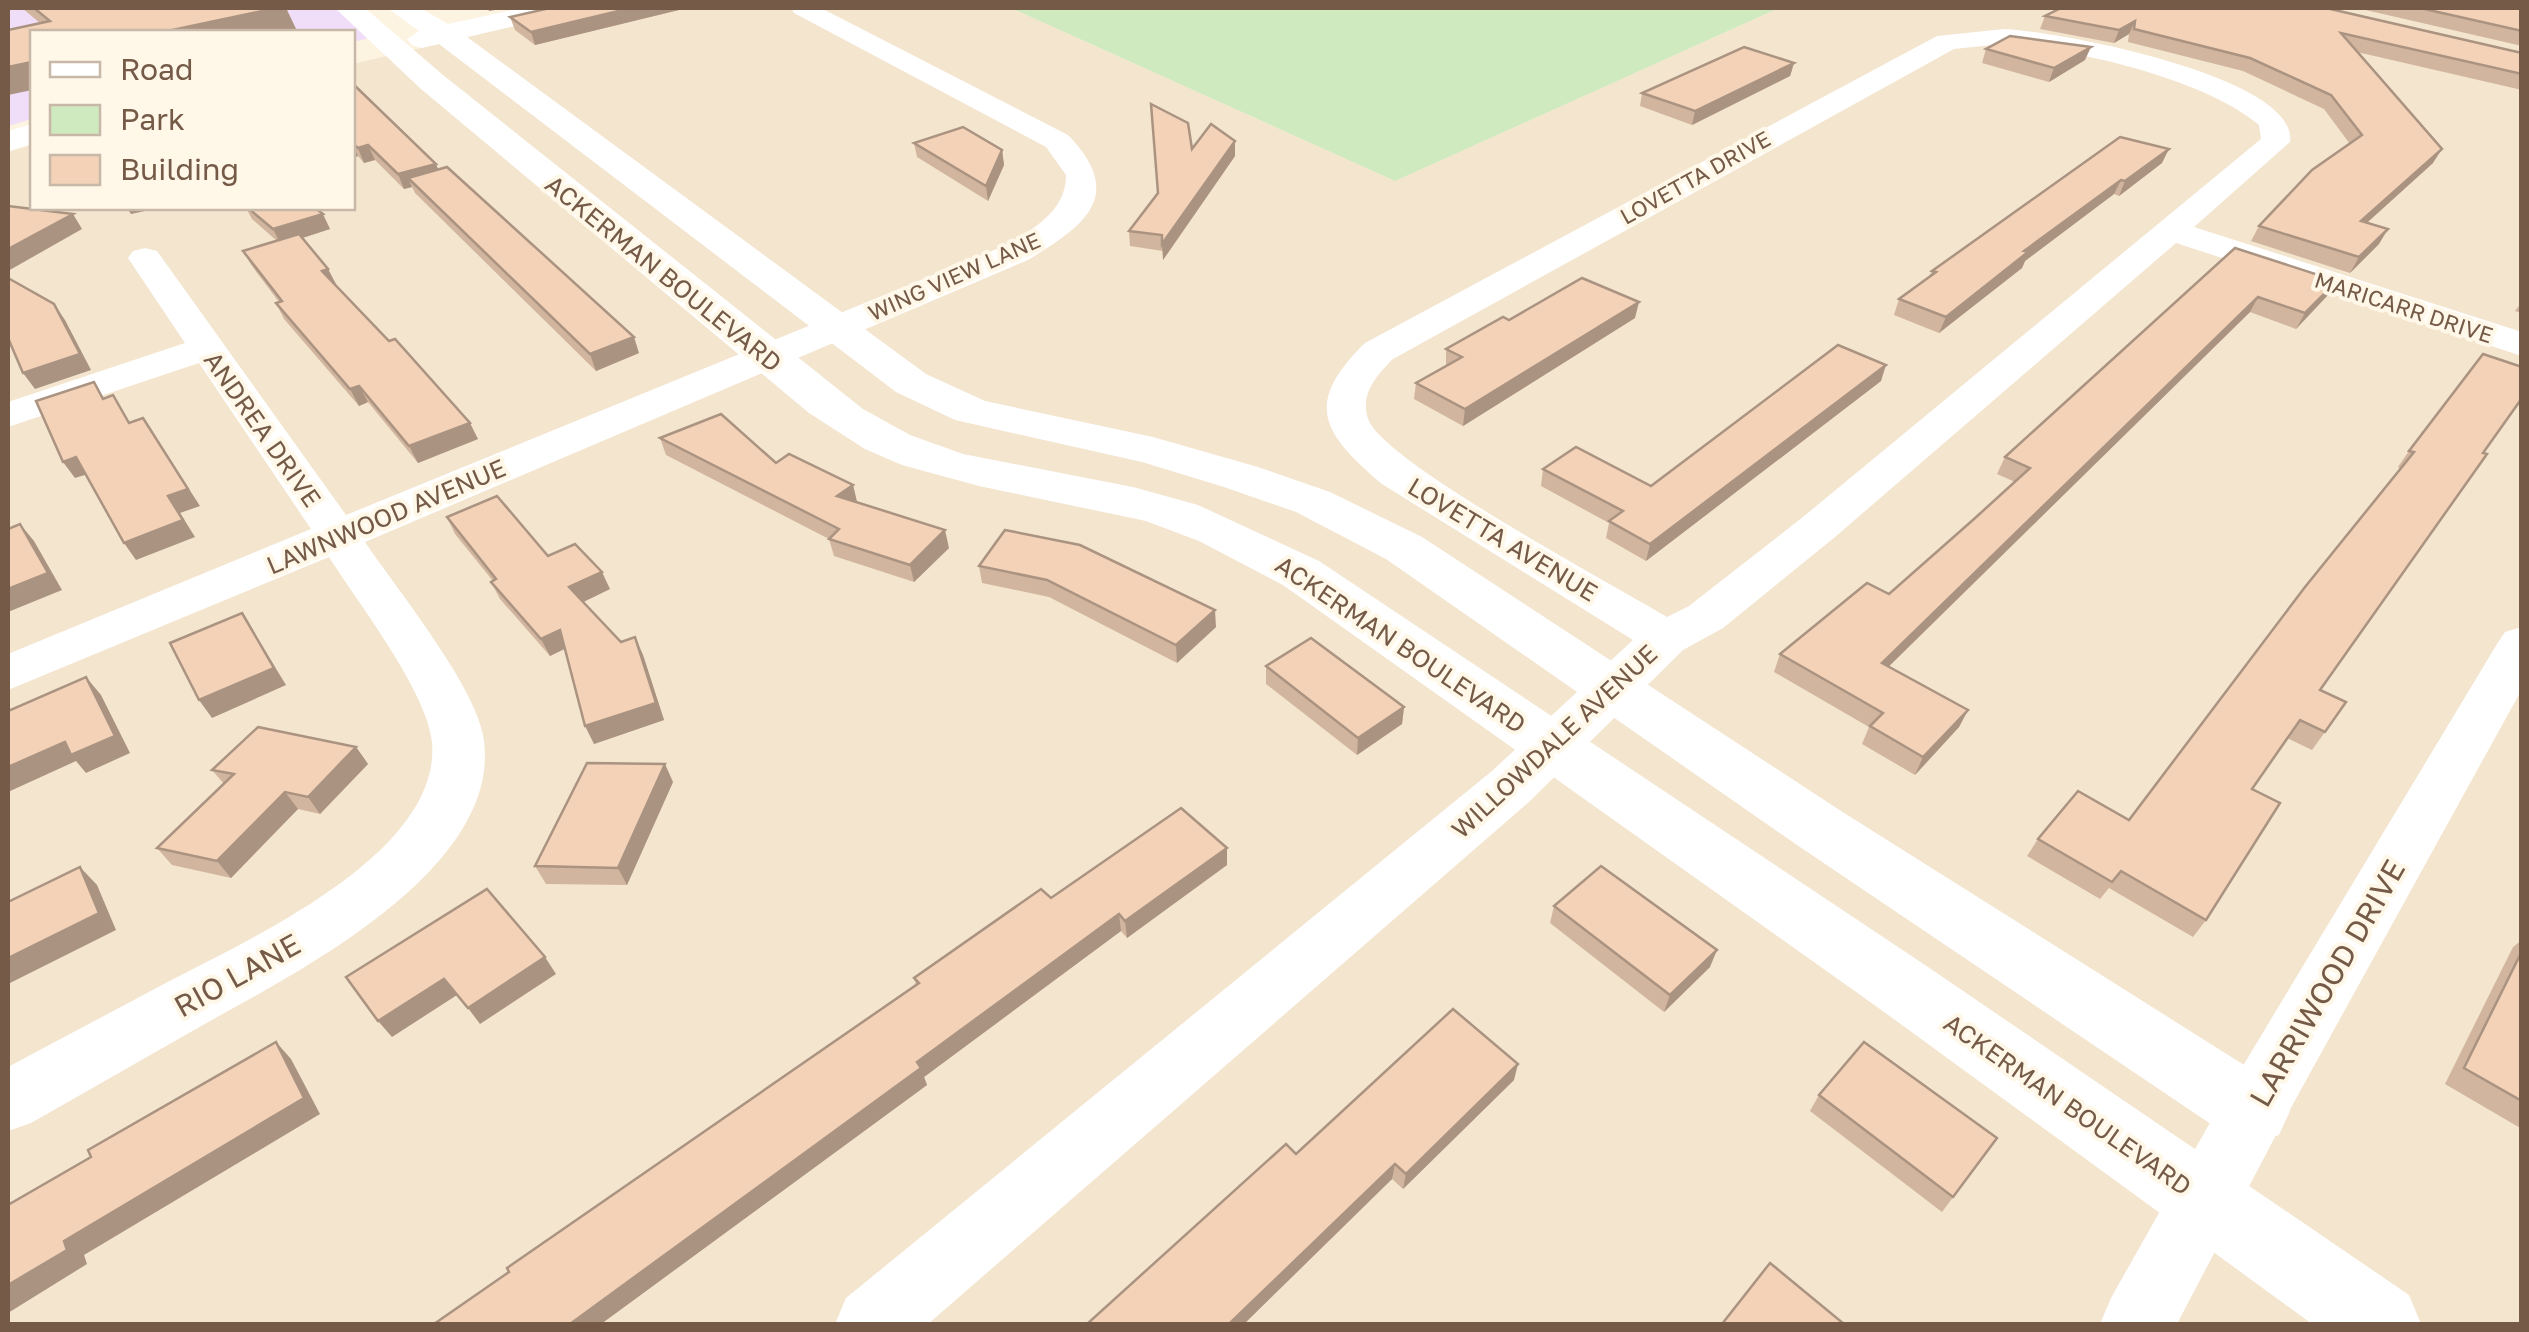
<svg xmlns="http://www.w3.org/2000/svg" width="2529" height="1332" viewBox="0 0 2529 1332" font-family="'Golos Text',sans-serif">
<style>
.residential{fill:#f4e5cf}
.education{fill:#f0def9}
.green{fill:#cfeabf}
.lines{fill:none;stroke-linecap:round;stroke-linejoin:round}
.street{fill:#fff;fill-rule:evenodd}
.secondary{fill:#fff;fill-rule:evenodd}
.wall{fill:#d1b59e}
.shaded-wall{fill:#aa9381}
.building{fill:#f3d2b8;stroke:#aa9381;stroke-width:2.5}
.labels{text-anchor:middle;dominant-baseline:central;stroke-width:8;stroke-linejoin:round;paint-order:stroke}
.far-street-label{font-size:22px;fill:#745a47;stroke:#fff7e8}
.street-label{font-size:25px;fill:#745a47;stroke:#fff7e8}
.near-street-label{font-size:30px;fill:#745a47;stroke:#fff7e8}
</style>
<rect width="100%" height="100%" fill="#fdf3e1"/>
<polygon class="residential" points="590,8 1011,8 1395,181 1779,8 2521,8 2521,1324 8,1324 8,152 32,145 32,208 352,208 353,64"/>
<polygon class="education" points="8,8 349,8 382,35 353,42 352,32 32,32 32,119 8,126"/>
<polygon class="green" points="1011,8 1779,8 1395,181"/>
<g class="lines">
<g class="street">
<path d="M791,8H821L1068,135C1126,195 1086,225 1028,260L365,542C396,588 474,684 483,735C507,865 302,970 210,1021C150,1055 91,1089 31,1123L8,1131V1067C59,1040 111,1012 162,985C245,941 442,855 432,742C427,691 358,603 329,557L8,690V654L311,529L199,363L8,427V402L185,343L128,258L133,251L145,248L157,251L346,515L1004,246C1033,229 1066,212 1066,175L1046,147L794,13Z"/>
<path d="M2004,29C2055,31 2299,76 2290,142L2194,227L2522,332V356L2176,243L1835,537L1723,628L1683,650L1530,801L928,1324H835L846,1298L1492,771L1633,640L1382,484C1322,433 1303,404 1365,343L1937,36ZM1992,45C2064,45 2204,78 2259,125L2261,139L1803,517L1689,606L1667,617C1616,586 1383,462 1368,419C1360,394 1376,376 1393,359L1954,49Z"/>
<polygon points="2522,627 2522,689 2277,1133 2177,1324 2100,1324 2111,1298 2229,1089 2497,644 2505,632"/>
</g>
<g class="secondary">
<polygon points="335,8 365,8 443,75 863,409 910,435 963,454 1133,487 1198,505 1319,561 1928,967 2409,1295 2421,1324 2312,1324 1880,1009 1283,585 1199,541 1146,521 979,486 902,465 865,449 809,413 421,89"/>
<polygon points="387,8 420,8 448,24 522,8 570,8 566,14 467,37 926,374 985,401 1153,437 1258,467 1330,492 1422,537 1841,811 2279,1087 2290,1111 2279,1135 2253,1145 2227,1135 1797,845 1386,559 1296,512 1224,487 1142,462 955,420 896,392 439,44 422,48 412,45 407,39 419,31"/>
<polygon points="32,124 32,144 8,151 8,131"/>
</g>
</g>
<g class="wall">
<polygon points="22,8 286,8 296,29 280,32 32,32 40,23"/>
<polygon points="550,8 687,8 535,45 515,30 510,17"/>
<polygon points="2326,8 2522,53 2522,90 2357,52 2433,163 2367,223 2379,244 2350,273 2251,241 2259,226 2350,144 2324,109 2243,71 2128,42 2129,34 2114,43 2040,29 2045,16"/>
<polygon points="2357,8 2522,8 2522,46"/>
<polygon points="1986,49 2085,60 2049,82 1982,63"/>
<polygon points="1794,63 1790,76 1692,125 1640,106 1642,93"/>
<polygon points="352,83 436,164 438,170 639,353 596,371 415,193 412,187 404,189 375,160 364,163 358,156 352,158"/>
<polygon points="2120,137 2162,163 2119,196 2114,194 2025,261 2022,268 1939,333 1894,315 1899,299 1929,277 1932,271"/>
<polygon points="1235,141 1235,156 1163,260 1163,251 1130,246 1129,231 1192,149"/>
<polygon points="914,143 1002,150 1004,165 988,201 917,157"/>
<polygon points="246,208 315,208 330,229 302,238 328,269 336,285 478,439 418,463 368,402 359,406 284,319 276,303 279,302 252,266 243,251 277,241 252,219"/>
<polygon points="2235,248 2337,281 2327,296 2296,329 2250,312 1888,667 1968,710 1959,727 1915,775 1862,744 1869,727 1774,672 1780,654 1889,594 2015,482 1997,474 2005,457"/>
<polygon points="2522,302 2522,313 2515,311"/>
<polygon points="1635,318 1463,426 1414,399 1416,383 1446,366 1446,349 1509,320"/>
<polygon points="2483,354 2320,690 2325,732 2312,750 2287,738 2252,789 2206,920 2193,937 2109,888 2100,899 2027,856 2038,839 2129,820 2401,469 2398,467 2409,451"/>
<polygon points="1881,381 1646,561 1606,538 1609,523 1541,486 1543,469 1651,486"/>
<polygon points="660,438 776,463 853,485 857,502 949,548 914,582 834,556 829,539 666,455"/>
<polygon points="447,517 548,556 610,589 583,602 621,642 635,637 643,655 664,720 594,744 565,649 550,656 500,599 491,582 493,581 455,534"/>
<polygon points="1005,530 1216,627 1177,663 1049,597 982,583 979,566"/>
<polygon points="1266,666 1404,707 1402,724 1357,755 1266,684"/>
<polygon points="356,747 368,764 320,814 298,809 231,878 172,865 157,848 224,784 212,770"/>
<polygon points="673,782 627,885 546,884 535,866"/>
<polygon points="1227,848 1227,865 1127,938 1121,931 924,1077 927,1085 601,1324 434,1324 916,985 914,978 1051,898"/>
<polygon points="1554,906 1710,967 1664,1012 1550,923"/>
<polygon points="2522,940 2522,1129 2445,1084 2513,947"/>
<polygon points="1514,1080 1403,1189 1392,1179 1244,1324 1087,1324 1296,1154"/>
<polygon points="1819,1095 1997,1138 1942,1212 1810,1111"/>
</g>
<g class="shaded-wall">
<polygon points="276,8 286,8 296,29 280,32 163,32"/>
<polygon points="488,8 507,8 489,11"/>
<polygon points="631,8 687,8 535,45 531,32"/>
<polygon points="2135,21 2129,34 2114,43 2119,30"/>
<polygon points="2091,47 2085,60 2049,82 2054,68"/>
<polygon points="32,62 32,90 8,95 8,67"/>
<polygon points="1794,63 1790,76 1692,125 1695,111"/>
<polygon points="1235,141 1235,156 1163,260 1162,244"/>
<polygon points="352,144 358,156 352,158"/>
<polygon points="368,145 375,160 364,163 358,148"/>
<polygon points="2169,149 2162,163 2119,196 2125,181"/>
<polygon points="2442,149 2433,163 2352,236 2361,221"/>
<polygon points="1002,150 1004,165 988,201 986,186"/>
<polygon points="436,164 442,179 408,178 412,187 404,189 398,174"/>
<polygon points="2121,180 2114,194 2025,261 2022,268 1939,333 1946,317 2024,251"/>
<polygon points="127,208 159,208 131,214"/>
<polygon points="73,214 82,229 8,271 8,249"/>
<polygon points="323,214 330,229 281,245 273,229"/>
<polygon points="2388,229 2379,244 2350,273 2359,257"/>
<polygon points="328,269 336,284 330,286 322,271"/>
<polygon points="2337,281 2327,296 2296,329 2305,313"/>
<polygon points="2258,297 2250,312 1874,681 1882,663"/>
<polygon points="1639,302 1635,318 1463,426 1465,409"/>
<polygon points="54,304 65,320 91,370 35,389 23,373"/>
<polygon points="634,337 639,353 596,371 590,354"/>
<polygon points="1886,365 1881,381 1646,561 1650,544"/>
<polygon points="359,386 368,402 359,406 350,389"/>
<polygon points="143,418 200,506 180,513 195,537 136,560 124,543 168,496"/>
<polygon points="470,423 478,439 418,463 409,446"/>
<polygon points="76,457 88,474 75,478 63,462"/>
<polygon points="853,485 857,502 837,496"/>
<polygon points="20,524 34,541 62,590 8,612 8,589"/>
<polygon points="945,530 949,548 914,582 910,565"/>
<polygon points="602,572 610,589 577,605 569,587"/>
<polygon points="1215,610 1216,627 1177,663 1176,645"/>
<polygon points="242,613 286,685 212,718 199,700"/>
<polygon points="560,630 568,647 550,656 541,639"/>
<polygon points="635,637 643,655 664,720 594,744 585,726"/>
<polygon points="86,677 101,695 130,753 86,773 76,761 8,792 8,767"/>
<polygon points="1404,707 1402,724 1357,755 1358,738"/>
<polygon points="1968,710 1959,727 1915,775 1923,757"/>
<polygon points="356,747 368,764 320,814 308,797"/>
<polygon points="665,764 673,782 627,885 618,868"/>
<polygon points="285,792 298,809 231,878 217,861"/>
<polygon points="1227,848 1227,865 1127,938 1125,921"/>
<polygon points="80,867 97,885 116,930 8,984 8,958"/>
<polygon points="1119,914 1121,931 924,1077 927,1085 601,1324 570,1324 917,1062"/>
<polygon points="1717,950 1710,967 1664,1012 1670,995"/>
<polygon points="545,957 556,974 480,1024 468,1008"/>
<polygon points="444,979 457,995 392,1037 378,1021"/>
<polygon points="276,1042 291,1059 320,1114 84,1255 87,1264 8,1313 8,1285 64,1241"/>
<polygon points="1518,1064 1514,1080 1403,1189 1406,1174"/>
<polygon points="1395,1164 1392,1179 1244,1324 1229,1324"/>
</g>
<g class="building">
<polygon points="34,8 276,8 163,32 32,32 32,62 8,67 8,30 50,21"/>
<polygon points="550,8 631,8 531,32 510,17"/>
<polygon points="2061,8 2326,8 2522,53 2522,74 2341,33 2442,149 2361,221 2388,229 2359,257 2259,226 2312,170 2362,135 2331,95 2250,58 2134,29 2135,21 2119,30 2045,16"/>
<polygon points="2420,8 2522,8 2522,31"/>
<polygon points="2010,36 2091,47 2054,68 1986,49"/>
<polygon points="1744,47 1794,63 1695,111 1642,93"/>
<polygon points="352,83 436,164 398,174 368,145 358,148 352,143"/>
<polygon points="1151,104 1188,123 1192,149 1211,124 1235,141 1162,244 1162,235 1129,231 1158,193"/>
<polygon points="963,127 1002,150 986,186 914,143"/>
<polygon points="2120,137 2169,149 2125,181 2121,180 2024,251 2028,252 1946,317 1899,299 1936,272 1932,271"/>
<polygon points="447,167 634,337 590,354 408,178"/>
<polygon points="8,206 73,214 8,249"/>
<polygon points="248,208 315,208 323,214 273,229"/>
<polygon points="299,234 328,269 322,271 389,341 395,339 470,423 409,446 359,386 350,389 276,303 282,301 243,251"/>
<polygon points="2235,248 2337,281 2305,313 2258,297 1882,663 1968,710 1923,757 1870,726 1883,713 1780,654 1867,583 1889,594 1974,519 2030,468 2005,457"/>
<polygon points="8,278 54,304 80,354 23,373 8,338"/>
<polygon points="1582,278 1639,302 1465,409 1416,383 1462,357 1446,349 1503,317 1509,320"/>
<polygon points="1838,345 1886,365 1650,544 1609,521 1623,511 1543,469 1576,447 1651,486"/>
<polygon points="2483,354 2522,367 2522,398 2483,453 2487,454 2320,690 2346,702 2325,732 2300,720 2252,789 2280,803 2206,920 2121,871 2112,882 2038,839 2078,791 2129,820 2305,587 2414,452 2409,451"/>
<polygon points="94,382 103,399 113,395 129,423 143,418 188,489 168,496 183,520 124,543 76,457 63,462 36,401"/>
<polygon points="721,414 776,463 789,454 853,485 837,496 945,530 910,565 829,539 839,529 660,438"/>
<polygon points="497,496 548,556 575,544 602,572 569,587 621,642 635,637 656,703 585,726 560,630 541,639 491,582 496,579 447,517"/>
<polygon points="20,524 48,573 8,589 8,529"/>
<polygon points="1005,530 1080,545 1215,610 1176,645 1047,580 979,566"/>
<polygon points="242,613 274,668 199,700 170,643"/>
<polygon points="1311,638 1404,707 1358,738 1266,666"/>
<polygon points="86,677 115,736 71,755 65,742 8,767 8,711"/>
<polygon points="258,727 356,747 308,797 285,792 217,861 157,848 234,774 212,770"/>
<polygon points="587,763 665,764 618,868 535,866"/>
<polygon points="1181,808 1227,848 1125,921 1119,914 917,1062 921,1068 570,1324 434,1324 509,1272 507,1268 919,983 914,978 1041,889 1051,898"/>
<polygon points="1601,866 1717,950 1670,995 1554,906"/>
<polygon points="80,867 99,913 8,958 8,902"/>
<polygon points="487,889 545,957 468,1008 444,979 378,1021 346,977"/>
<polygon points="2522,951 2522,1101 2464,1068"/>
<polygon points="1453,1009 1518,1064 1406,1174 1395,1164 1229,1324 1087,1324 1286,1144 1296,1154"/>
<polygon points="276,1042 304,1098 64,1241 67,1250 8,1285 8,1205 91,1157 88,1150"/>
<polygon points="1864,1042 1997,1138 1953,1197 1819,1095"/>
<polygon points="1770,1263 1844,1324 1722,1324"/>
</g>
<g class="labels">
<g class="far-street-label">
<text transform="translate(1695 177) rotate(-29)">LOVETTA DRIVE</text>
<text transform="translate(954 276) rotate(-24)">WING VIEW LANE</text>
<text transform="translate(2404 307) rotate(18)">MARICARR DRIVE</text>
</g>
<g class="street-label">
<text transform="translate(664 273) rotate(39)">ACKERMAN BOULEVARD</text>
<text transform="translate(263 429) rotate(55)">ANDREA DRIVE</text>
<text transform="translate(386 516) rotate(-23)">LAWNWOOD AVENUE</text>
<text transform="translate(1503 539) rotate(31)">LOVETTA AVENUE</text>
<text transform="translate(1401 644) rotate(34)">ACKERMAN BOULEVARD</text>
<text transform="translate(1554 741) rotate(-43)">WILLOWDALE AVENUE</text>
<text transform="translate(2068 1104) rotate(35)">ACKERMAN BOULEVARD</text>
</g>
<g class="near-street-label">
<text transform="translate(237 975) rotate(-29)">RIO LANE</text>
<text transform="translate(2327 983) rotate(-60)">LARRIWOOD DRIVE</text>
</g>
</g>
<rect width="2529" height="1332" fill="none" stroke="#745a47" stroke-width="20"/>
<rect x="30" y="30" width="325" height="180" fill="#fff7e8" stroke="#c7b8a8" stroke-width="2.5"/>
<rect x="50" y="62" width="50" height="15" fill="#ffffff" stroke="#c7b8a8" stroke-width="2.5"/>
<text x="120" y="80" font-size="30" fill="#745a47">Road</text>
<rect x="50" y="105" width="50" height="30" fill="#cfeabf" stroke="#c7b8a8" stroke-width="2.5"/>
<text x="120" y="130" font-size="30" fill="#745a47">Park</text>
<rect x="50" y="155" width="50" height="30" fill="#f3d2b8" stroke="#c7b8a8" stroke-width="2.5"/>
<text x="120" y="180" font-size="30" fill="#745a47">Building</text>
</svg>
